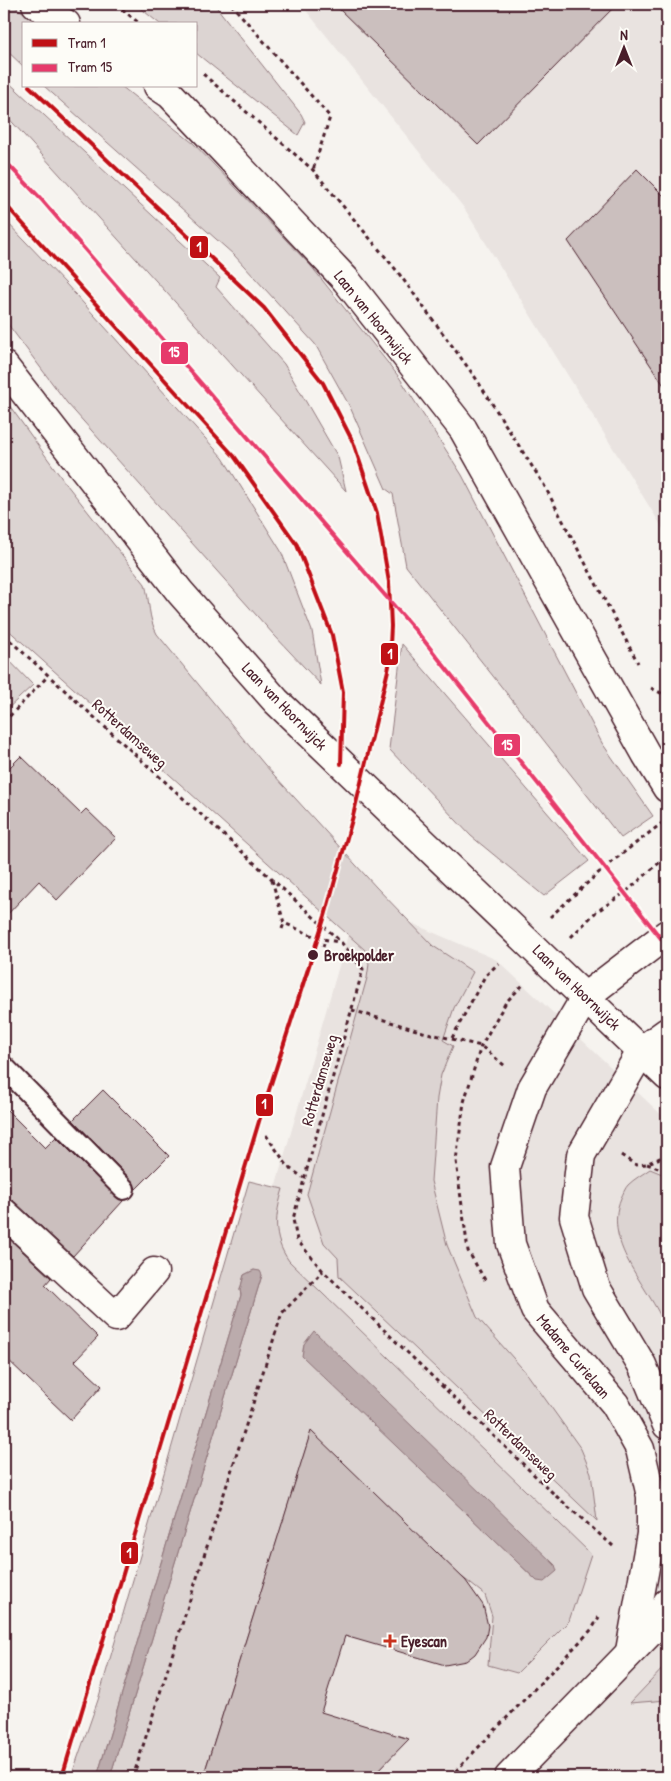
<svg xmlns="http://www.w3.org/2000/svg" width="671" height="1781" viewBox="0 0 671 1781" font-family="'Patrick Hand',sans-serif">
<style>
.built{fill:#e9e3e0}
.green{fill:#dcd4d2;stroke:#937a7e;fill-rule:evenodd}
.water{fill:#bbabac;stroke:#8e7378}
.building{fill:#cbbfbe;stroke:#4a1f2b}
.lines{fill:none;stroke-linecap:round;stroke-linejoin:round}
.service-casing{stroke:#4a1f2b;stroke-width:24}
.minor-casing{stroke:#4a1f2b;stroke-width:31}
.tertiary-casing{stroke:#4a1f2b;stroke-width:31}
.secondary-casing{stroke:#4a1f2b;stroke-width:31}
.path{stroke:#4a1f2b;stroke-width:3;stroke-dasharray:4 4;stroke-linecap:butt}
.service{stroke:#fdfcf7;stroke-width:20}
.minor{stroke:#fdfcf7;stroke-width:28}
.tertiary{stroke:#fdfcf7;stroke-width:28}
.secondary{stroke:#fdfcf7;stroke-width:28}
.tram-1-casing{stroke:#fdfcf7;stroke-width:8}
.tram-2-casing{stroke:#fdfcf7;stroke-width:8}
.tram-1{stroke:#c01115;stroke-width:4}
.tram-2{stroke:#e63a6b;stroke-width:4}
.stop-dot{fill:#4a1f2b;stroke:#fdfcf7;stroke-width:2}
.poi-dot{fill:#c8321e;stroke:#fdfcf7;stroke-width:2}
.labels{text-anchor:middle;dominant-baseline:central;stroke-width:4;stroke-linejoin:round;paint-order:stroke}
.street-label{font-size:16px;fill:#4a1f2b;stroke:#fdfcf7}
.stop-label{font-size:16px;font-weight:bold;fill:#4a1f2b;stroke:#fdfcf7;text-anchor:start}
.poi-label{font-size:16px;font-weight:bold;fill:#4a1f2b;stroke:#fdfcf7;text-anchor:start}
.line-badge{stroke:#fdfcf7;stroke-width:2}
.badge-label{font-size:14px;text-anchor:middle;font-weight:bold;fill:#fff}
</style>
<rect width="100%" height="100%" fill="#f6f3ef"/>
<filter id="ink" filterUnits="userSpaceOnUse"><feTurbulence type="fractalNoise" baseFrequency=".02" numOctaves="2"/><feDisplacementMap in="SourceGraphic" scale="10" xChannelSelector="R" yChannelSelector="G"/><feConvolveMatrix kernelMatrix="1 2 1 2 8 2 1 2 1" color-interpolation-filters="sRGB"/></filter>
<g filter="url(#ink)">
<g class="built">
<polygon points="301,4 667,4 667,535 464,208"/>
<polygon points="358,900 497,960 667,1120 667,1777 105,1777"/>
</g>
<g class="green">
<polygon points="4,4 11,4 40,24 24,24 24,67 4,48"/>
<polygon points="135,4 214,4 301,114 305,122 298,135 196,53 196,24 160,24"/>
<polygon points="4,78 220,278 216,287 284,364 338,457 346,491 4,113"/>
<polygon points="44,86 121,86 193,143 311,266 399,377 462,475 602,743 653,816 621,838 406,566 393,494 386,489 350,407 315,344 234,255"/>
<polygon points="4,219 66,284 223,458 281,551 312,631 321,685 274,635 67,403 4,319"/>
<path d="M4,398L63,480L145,584C150,602 148,618 157,634L264,764L376,887L433,946L473,972L454,1008L443,1040L453,1046L441,1075L437,1098L431,1181L447,1245L477,1317L528,1375L581,1449L591,1473L597,1521L339,1276L338,1258L324,1243L307,1194L367,978L369,964L365,950L4,626Z"/>
<polygon points="402,644 589,861 544,896 471,836 389,749"/>
<polygon points="4,655 33,685 4,712"/>
<path d="M650,1169L667,1176V1331C653,1289 601,1246 621,1198C623,1194 625,1188 628,1185C634,1179 643,1174 650,1169Z"/>
<path d="M249,1181L283,1189C275,1216 272,1237 289,1261L591,1554L569,1621L517,1673L488,1665L492,1616L485,1595L457,1573L311,1432L203,1777H110L262,1275L254,1270L244,1275L240,1290L241,1295L97,1777H71L98,1700ZM304,1344L537,1581L303,1356Z"/>
<polygon points="667,1664 667,1700 630,1703"/>
</g>
<g class="water">
<polygon points="254,1270 260,1271 262,1275 110,1777 97,1777 241,1295 240,1290 244,1275"/>
<polygon points="314,1331 555,1565 557,1571 544,1582 537,1581 302,1356 304,1344"/>
</g>
<g class="building">
<polygon points="334,4 617,4 478,145"/>
<polygon points="637,169 667,199 667,390 568,241"/>
<polygon points="21,756 81,814 86,809 116,838 57,900 39,881 4,918 4,773"/>
<polygon points="103,1090 169,1156 136,1189 132,1181 73,1120"/>
<polygon points="4,1107 45,1148 56,1137 116,1197 123,1201 73,1256 15,1202 4,1198"/>
<polygon points="4,1234 51,1278 45,1285 98,1337 75,1361 102,1386 71,1420 4,1356"/>
<polygon points="311,1431 466,1581 483,1605 488,1626 486,1637 475,1654 466,1661 445,1665 345,1636 321,1712 409,1739 372,1777 203,1777"/>
</g>
<g class="lines">
<defs>
<polyline id="service" points="4,1067 124,1189"/>
<g id="minor">
<polyline points="586,996 532,1088 505,1167 511,1244 535,1310 615,1404 640,1449 651,1496 651,1534 630,1651"/>
<polyline points="642,1050 581,1155 574,1217 596,1288 642,1365 667,1425"/>
<polyline points="4,1213 116,1317 154,1272"/>
<polyline points="509,1777 656,1626 667,1603"/>
</g>
<g id="tertiary">
<polyline points="586,996 667,934"/>
<polyline points="642,1050 667,1032"/>
</g>
<g id="secondary">
<polyline points="36,4 66,24"/>
<polyline points="158,86 170,94 346,280 463,429 646,754 667,788"/>
<polyline points="4,366 180,592 276,701 667,1076"/>
</g>
</defs>
<use href="#service" class="service-casing"/>
<use href="#minor" class="minor-casing"/>
<use href="#tertiary" class="tertiary-casing"/>
<use href="#secondary" class="secondary-casing"/>
<g class="path">
<polyline points="116,4 140,24"/>
<polyline points="231,4 330,117 313,170"/>
<polyline points="203,74 313,170 397,271 475,377 544,485 638,663"/>
<polyline points="4,635 341,942 363,969 293,1219 297,1240 323,1271 556,1496 613,1546"/>
<polyline points="651,688 667,696"/>
<polyline points="4,722 48,676"/>
<polyline points="272,880 284,923 318,938 339,942"/>
<polyline points="550,917 605,867 662,823"/>
<polyline points="282,929 284,923"/>
<polyline points="571,937 596,912 626,892 667,856"/>
<polyline points="323,947 325,940"/>
<polyline points="352,1010 423,1032 481,1046 505,1066"/>
<polyline points="452,1038 485,976 499,963"/>
<polyline points="266,1135 289,1168 304,1178"/>
<polyline points="621,1155 636,1165 646,1164 667,1155"/>
<polyline points="647,1164 667,1171"/>
<polyline points="485,1280 468,1251 456,1161 464,1102 481,1046 506,1002 523,985"/>
<polyline points="133,1777 282,1313 323,1271"/>
<polyline points="450,1777 592,1629 599,1617"/>
</g>
<use href="#service" class="service"/>
<use href="#minor" class="minor"/>
<use href="#tertiary" class="tertiary"/>
<use href="#secondary" class="secondary"/>
<defs>
<g id="tram-1">
<polyline points="29,86 264,308 323,383 353,442 377,513 389,582 391,626 389,666 353,816 325,916 260,1118 62,1777"/>
<polyline points="4,203 234,456 297,545 332,635 343,692 341,764"/>
</g>
<polyline id="tram-2" points="4,160 41,199 422,638 667,946"/>
</defs>
<use href="#tram-1" class="tram-1-casing"/>
<use href="#tram-2" class="tram-2-casing"/>
<use href="#tram-1" class="tram-1"/>
<use href="#tram-2" class="tram-2"/>
</g>
</g>
<circle class="stop-dot" cx="313" cy="955" r="6"/>
<path class="poi-dot" d="M387.5 1633.5h5v5h5v5h-5v5h-5v-5h-5v-5h5z"/>
<g class="labels">
<g class="street-label">
<text transform="translate(374 317) rotate(51)">Laan van Hoornwijck</text>
<text transform="translate(285 706) rotate(46)">Laan van Hoornwijck</text>
<text transform="translate(130 733) rotate(42)">Rotterdamseweg</text>
<text transform="translate(577 987) rotate(44)">Laan van Hoornwijck</text>
<text transform="translate(319 1080) rotate(-74)">Rotterdamseweg</text>
<text transform="translate(574 1356) rotate(50)">Madame Curielaan</text>
<text transform="translate(521 1444) rotate(44)">Rotterdamseweg</text>
</g>
<g class="stop-label">
<text x="324" y="955">Broekpolder</text>
</g>
<g class="poi-label">
<text x="401" y="1641">Eyescan</text>
</g>
</g>
<g class="line-badge">
<rect x="189" y="235" width="20" height="24" rx="5" fill="#c01115"/>
<rect x="160" y="341" width="29" height="24" rx="5" fill="#e63a6b"/>
<rect x="380" y="642" width="19" height="24" rx="5" fill="#c01115"/>
<rect x="493" y="733" width="28" height="24" rx="5" fill="#e63a6b"/>
<rect x="255" y="1093" width="19" height="24" rx="5" fill="#c01115"/>
<rect x="120" y="1541" width="19" height="24" rx="5" fill="#c01115"/>
</g>
<g class="badge-label">
<text x="199" y="252">1</text>
<text x="174" y="357">15</text>
<text x="390" y="659">1</text>
<text x="507" y="750">15</text>
<text x="264" y="1109">1</text>
<text x="129" y="1558">1</text>
</g>
<rect width="671" height="1781" fill="none" stroke="#fdfcf7" stroke-width="20"/>
<rect x="10" y="10" width="651" height="1761" fill="none" stroke="#4a1f2b" stroke-width="2" filter="url(#ink)"/>
<rect x="22" y="22" width="175" height="65" fill="#fdfcf7" stroke="#b5a4a5"/>
<rect x="32" y="39" width="25" height="8" fill="#c01115" stroke="#b5a4a5"/>
<text x="68" y="48" font-size="15" fill="#4a1f2b">Tram 1</text>
<rect x="32" y="64" width="25" height="8" fill="#e63a6b" stroke="#b5a4a5"/>
<text x="68" y="72" font-size="15" fill="#4a1f2b">Tram 15</text>
<g transform="translate(624 48)" stroke="#fdfcf7" stroke-width="4" paint-order="stroke">
<path d="M0-4L9 19L0 12L-9 19Z" fill="#4a1f2b"/>
<text y="-8" font-size="14" font-weight="bold" text-anchor="middle" fill="#4a1f2b">N</text>
</g>
</svg>
